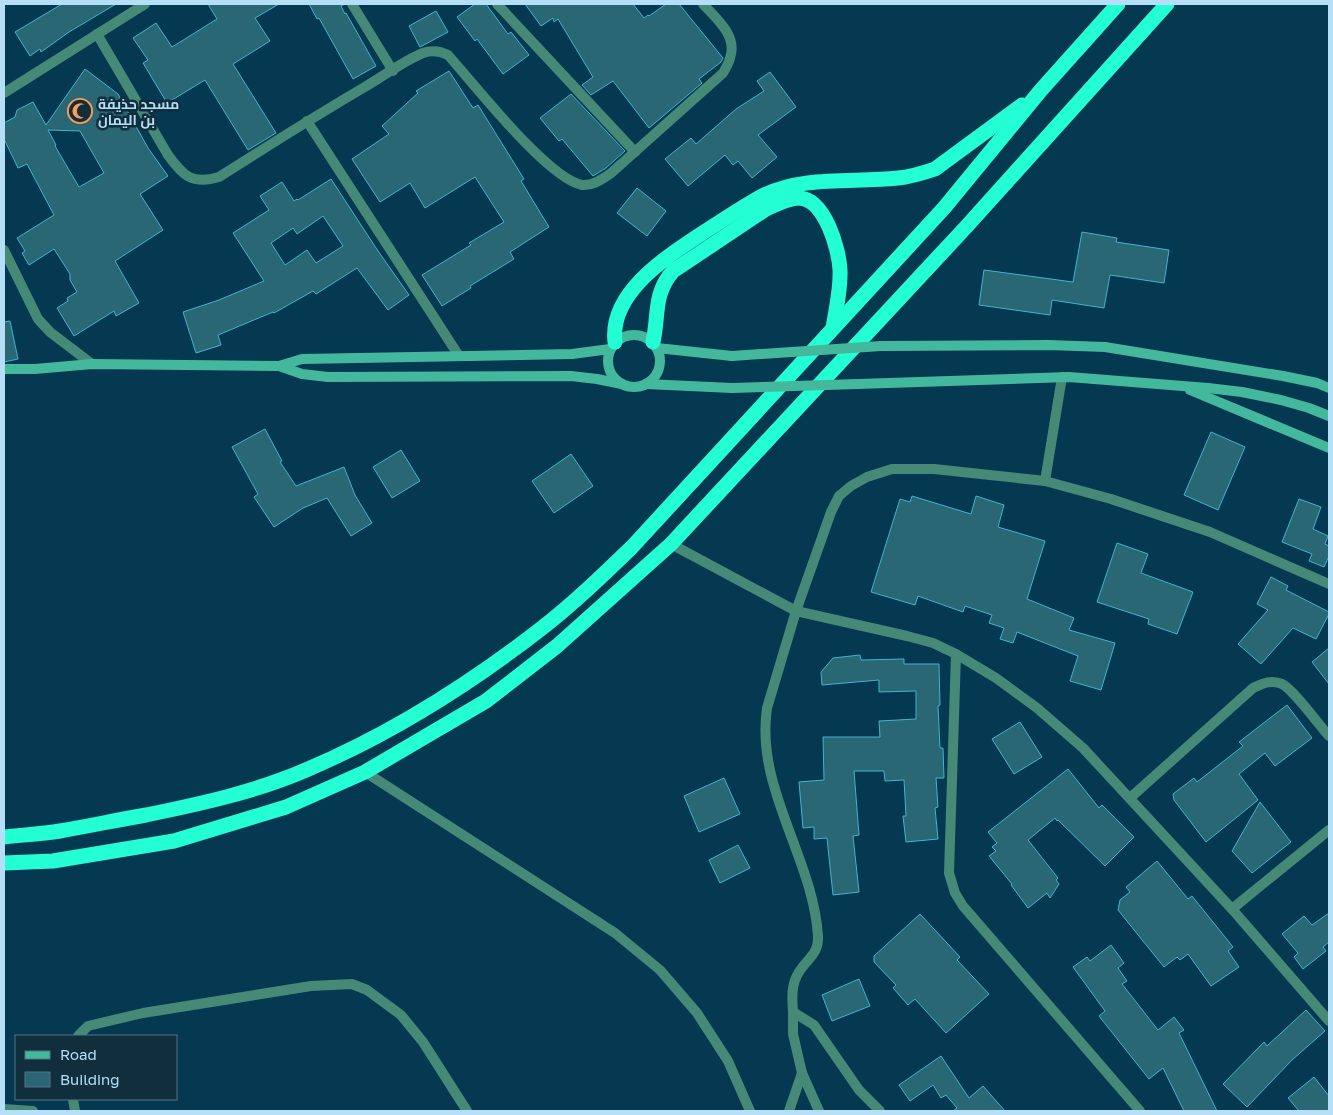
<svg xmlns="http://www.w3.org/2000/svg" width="1333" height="1115" viewBox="0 0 1333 1115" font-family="'Golos Text',Cairo,sans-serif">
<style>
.building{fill:#296774;stroke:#3db6cf;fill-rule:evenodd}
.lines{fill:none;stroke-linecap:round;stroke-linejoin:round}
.street{stroke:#468977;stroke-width:10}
.secondary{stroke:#44b89d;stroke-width:10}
.highway{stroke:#23fed4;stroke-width:15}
.secondary-bridge{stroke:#44b89d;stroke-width:10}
.labels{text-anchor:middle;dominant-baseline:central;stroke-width:5;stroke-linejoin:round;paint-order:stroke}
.poi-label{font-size:14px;font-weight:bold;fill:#b5def7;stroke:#112e3d;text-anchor:start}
</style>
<rect width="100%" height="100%" fill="#043951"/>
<g class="building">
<polygon points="62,4 116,4 69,32 41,52 40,49 30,56 15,32"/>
<polygon points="208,4 279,4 255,18 270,41 233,64 276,133 248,150 205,80 167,103 143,63 148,60 133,38 156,23 172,47 217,19"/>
<polygon points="309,4 345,4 341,6 345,14 346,13 376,66 353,79 319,18 317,19"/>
<polygon points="475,4 486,4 508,34 511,32 529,55 503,74 477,39 475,41 457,17"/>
<polygon points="525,4 633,4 644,18 648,15 649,16 666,4 679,4 723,58 721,62 699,79 702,83 649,128 613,81 591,95 582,85 593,77 558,19 554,22 553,18 541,26"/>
<polygon points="436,11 448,32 420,47 409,26"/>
<path d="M85,69L118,94L148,148L168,176L140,194L163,230L115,261L139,303L116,316L114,311L74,336L57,308L68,301L67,298L77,292L70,280V274L54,249L29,265L22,253L25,251L17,238L54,215L27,164L18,168L4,139V123L15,117L17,110L33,102L46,125ZM48,130L80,131L104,173L79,187L55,146L56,145Z"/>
<polygon points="449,71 473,108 478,105 524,179 521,181 549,227 510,252 514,259 470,286 471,288 442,306 422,275 471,245 469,243 504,222 475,177 425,208 410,183 380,202 352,159 389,134 382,126 418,93 416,91"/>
<polygon points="770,72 796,107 758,135 777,157 752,178 738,161 733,165 725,155 688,186 665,159 691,138 696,144 736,109 764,91 757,81"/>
<polygon points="571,94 625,151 606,168 593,176 562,139 559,141 540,118"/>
<path d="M331,179L378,251L409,295L388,310L357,268L316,294L313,291L274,313L273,312L218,335L221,345L196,353L183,312L219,300L264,281L233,233L269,210L260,196L282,182L294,201L297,199L298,200ZM323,216L343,246L316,263L307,250L285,265L271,243L293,228L297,234Z"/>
<polygon points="637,188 666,211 647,236 617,213"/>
<polygon points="1082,232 1117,238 1116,242 1169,250 1164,283 1110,275 1104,308 1052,300 1050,315 979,305 984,270 1073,282"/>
<polygon points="10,321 18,359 4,362 4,322"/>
<polygon points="265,429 282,461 280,462 296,486 344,467 355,495 372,523 351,536 327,498 303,508 274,527 254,497 258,494 232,447"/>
<polygon points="1211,432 1245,447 1218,510 1184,495"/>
<polygon points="401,450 420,481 392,498 373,467"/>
<polygon points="571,454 593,486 554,513 532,481"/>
<polygon points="912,496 971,514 976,496 1004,505 998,527 1045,541 1027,599 1074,618 1069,630 1115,643 1101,690 1070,681 1078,656 1017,632 1013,643 1000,639 1004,628 989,623 992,615 965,606 963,612 918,596 915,605 871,592 900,499 910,502"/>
<polygon points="1299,499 1321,507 1313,529 1328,536 1325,544 1329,546 1329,556 1324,567 1309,561 1312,554 1282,542"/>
<polygon points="1117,543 1148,554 1141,573 1193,592 1177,634 1148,624 1149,619 1097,602"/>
<polygon points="1271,577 1288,586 1286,590 1329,612 1329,614 1316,639 1293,628 1261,664 1238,644 1268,610 1257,604"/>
<polygon points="1329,648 1329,684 1312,662"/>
<polygon points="860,655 861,660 904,659 904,664 939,664 940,705 938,706 940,748 943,748 944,778 936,778 938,807 935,808 938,839 906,842 903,816 906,816 904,780 885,781 884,771 854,771 859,835 853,836 859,892 833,895 827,838 814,839 814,827 803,828 799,782 824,780 823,737 880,737 879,721 916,719 916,691 879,692 879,680 822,685 821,672 833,658"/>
<polygon points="1287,705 1312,738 1275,766 1265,753 1239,774 1258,800 1206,842 1174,800 1173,794 1194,778 1197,782 1243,746 1239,742"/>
<polygon points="1020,722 1042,757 1014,774 992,739"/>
<polygon points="1068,769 1099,808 1102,805 1134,837 1105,866 1058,820 1057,821 1055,818 1028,840 1058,878 1056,880 1059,884 1050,898 1047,893 1028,908 1011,885 1012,884 989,856 996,851 992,847 997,843 988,832"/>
<polygon points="724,778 740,814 699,832 684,796"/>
<polygon points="1260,802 1291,842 1252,873 1232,851"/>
<polygon points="738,845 750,868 720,883 709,860"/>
<polygon points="1157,861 1188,899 1192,896 1233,947 1228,951 1239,967 1211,986 1188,954 1180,960 1177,957 1164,967 1118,910 1120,900 1130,892 1126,887"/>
<polygon points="1329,913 1329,942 1323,947 1326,951 1303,969 1294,957 1298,953 1282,934 1304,916 1312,925"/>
<polygon points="920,914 960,957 957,960 989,994 946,1033 915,999 908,1005 893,988 896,985 874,962 874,956"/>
<polygon points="1111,945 1124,963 1118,968 1127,981 1122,984 1158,1030 1174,1017 1184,1030 1179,1033 1217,1111 1184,1111 1163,1068 1149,1079 1099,1016 1105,1011 1073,967 1087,957 1090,961"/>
<polygon points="859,979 870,1006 832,1021 822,995"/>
<polygon points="1306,1010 1325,1031 1292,1060 1247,1107 1223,1084 1264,1042 1267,1046"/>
<polygon points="941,1056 969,1098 983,1086 1005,1111 953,1111 957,1108 946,1095 941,1098 933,1085 910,1101 899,1085"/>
<polygon points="1314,1077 1329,1096 1329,1111 1299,1111 1288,1098"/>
</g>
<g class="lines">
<g class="street">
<polyline points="352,4 393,71"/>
<polyline points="497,4 635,152"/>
<path d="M97,34L168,155C183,176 192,185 219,177C266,147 314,117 363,88C381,78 403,61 423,53C432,50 440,51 448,55C474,84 548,179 582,185C593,186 602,179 610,174L723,73C726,68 729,63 730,58C738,36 716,18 703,4"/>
<polyline points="4,93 145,4"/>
<polyline points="307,121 459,356"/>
<polyline points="4,250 38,319 50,332 92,364"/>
<polyline points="1045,481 1062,377"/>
<polyline points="671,544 796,611 907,636 933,643 956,654 996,678 1037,708 1083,748 1232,909 1329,1021"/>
<polyline points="956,654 949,873 955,893 963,906 1140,1111"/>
<polyline points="365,772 615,933 660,970 697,1013 728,1061 750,1111"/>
<path d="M1130,798L1253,688C1262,684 1272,679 1282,684C1292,688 1320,726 1329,736"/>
<polyline points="1232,909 1329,830"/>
<polyline points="793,1012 793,1034 802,1073 819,1111"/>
<polyline points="78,1036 88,1026 143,1013 311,986 352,984 367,990 401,1015 423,1042 467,1111"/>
<polyline points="73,1099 75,1111"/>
<polyline points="4,1109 33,1111"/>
<polyline points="789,1111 802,1073"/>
<path d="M880,1111L859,1090L814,1025L793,1012C792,998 791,984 799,972C807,959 819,954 818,936C813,858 755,788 767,708L796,611L831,512L839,496L851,486L867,477L892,469H934L1045,481L1111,499L1210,532L1329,584"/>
</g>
<g class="secondary">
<circle cx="634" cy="361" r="26"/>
<polyline points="881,346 1048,345 1105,347 1283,376 1317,383 1329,388"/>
<polyline points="657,348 732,356"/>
<polyline points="279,366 302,359 572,354 610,349"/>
<polyline points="4,369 35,369 92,364 279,366 302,374 328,377 571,376 597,379 622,384"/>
<polyline points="646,384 732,388"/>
<polyline points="858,384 1069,377 1208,388 1242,392 1281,400 1309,408 1329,416"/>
<polyline points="1190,390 1329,448"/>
</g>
<g class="highway">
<path d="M615,342C609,292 668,256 704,232C723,220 742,207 762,196C805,175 852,183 898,178C911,177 923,173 935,169L1022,105"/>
<path d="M653,342C659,315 653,294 673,271L766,209C776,205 787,198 799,198C825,199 839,249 840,270C841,289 836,309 833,328"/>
<path d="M4,837C22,835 42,834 60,831C89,826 117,820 146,815C200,804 255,792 306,770C391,734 470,684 542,628C574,603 603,575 632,547L944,208L1041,90L1118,4"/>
<polyline points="4,863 53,861 174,841 286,807 365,772 486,701 557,646 671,544 966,227 1167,4"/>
</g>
<g class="secondary-bridge">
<polyline points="732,356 881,346"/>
<polyline points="732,388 858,384"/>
</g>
</g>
<defs>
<symbol id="mosque-ring" viewBox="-11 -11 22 22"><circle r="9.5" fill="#112e3d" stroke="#fd9c56" stroke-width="1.5"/><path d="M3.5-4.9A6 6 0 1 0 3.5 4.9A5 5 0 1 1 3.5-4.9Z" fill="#fd9c56"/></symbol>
</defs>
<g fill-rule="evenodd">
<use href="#mosque-ring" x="66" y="97" width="28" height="28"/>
</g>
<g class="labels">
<g class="poi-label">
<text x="98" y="103">مسجد حذيفة<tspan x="98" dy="16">بن اليمان</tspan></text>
</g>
</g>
<rect width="1333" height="1115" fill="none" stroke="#b5def7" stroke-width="10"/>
<rect x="15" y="1035" width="162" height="65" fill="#112e3d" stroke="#537487"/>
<rect x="25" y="1051" width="25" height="8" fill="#44b89d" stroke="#537487"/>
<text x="60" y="1060" font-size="15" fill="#b5def7">Road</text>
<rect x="25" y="1072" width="25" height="15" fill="#296774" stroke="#537487"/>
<text x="60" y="1085" font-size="15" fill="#b5def7">Building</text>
</svg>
